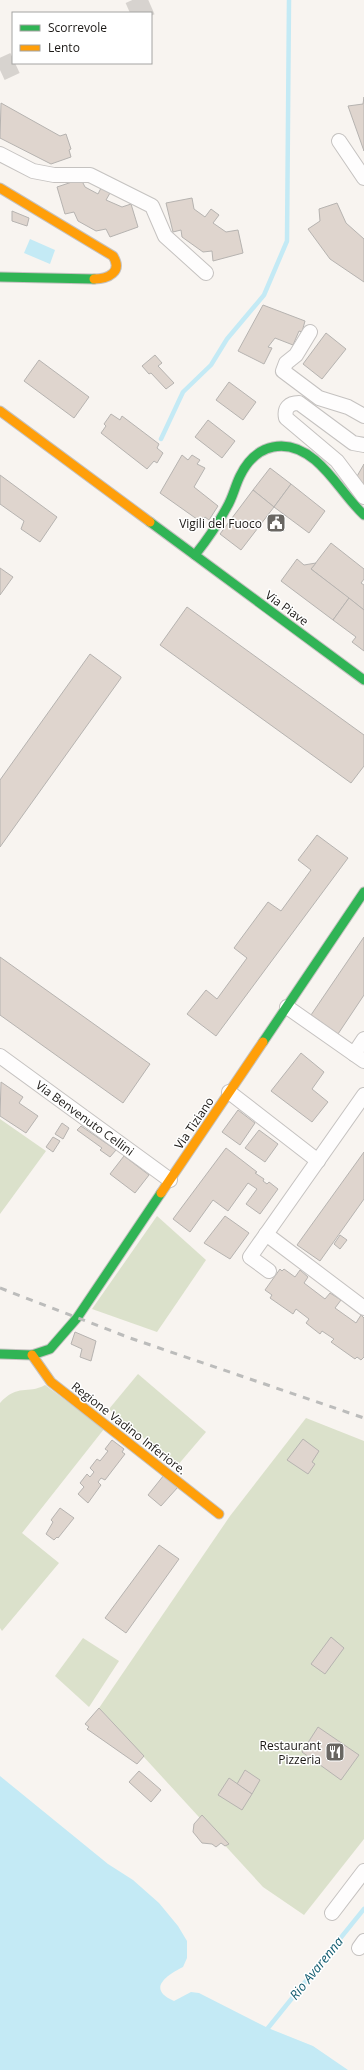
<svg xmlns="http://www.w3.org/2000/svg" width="364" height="2070" viewBox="0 0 364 2070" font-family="'Open Sans',sans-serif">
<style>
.green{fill:#dbe1cb}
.water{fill:#c4eaf5}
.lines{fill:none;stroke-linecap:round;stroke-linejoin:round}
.stream{stroke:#c4eaf5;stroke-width:4.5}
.building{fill:#dfd5ce;stroke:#b6b3b0}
.primary-tunnel{stroke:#d7d3cf;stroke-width:22;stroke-dasharray:22 11;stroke-linecap:butt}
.street-casing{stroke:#c5c2c0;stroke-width:16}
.fast-casing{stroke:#c5c2c0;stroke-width:11}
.slow-casing{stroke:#c5c2c0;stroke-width:11}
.street{stroke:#fefdfd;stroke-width:14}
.fast{stroke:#30b455;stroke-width:9}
.slow{stroke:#ff9f0a;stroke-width:9}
.rail{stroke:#bcbcbb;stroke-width:3;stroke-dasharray:7 7;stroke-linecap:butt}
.labels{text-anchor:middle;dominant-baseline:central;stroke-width:3;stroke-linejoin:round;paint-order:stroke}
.poi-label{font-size:12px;fill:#1c1916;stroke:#fff;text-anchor:end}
.street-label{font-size:12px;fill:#1c1916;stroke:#fff}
.water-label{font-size:13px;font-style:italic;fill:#125c6f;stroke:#fff}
</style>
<rect width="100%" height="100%" fill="#f8f4f0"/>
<g class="green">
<polygon points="0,1119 46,1151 0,1214"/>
<polygon points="157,1216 206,1260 157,1332 92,1309"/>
<polygon points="138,1374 206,1432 177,1466 109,1409"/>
<path d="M45,1385L104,1429L22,1533L59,1563L2,1631L0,1628V1403C18,1383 27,1395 45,1385Z"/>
<polygon points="306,1418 364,1441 364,1839 304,1915 263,1887 99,1708 230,1516"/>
<polygon points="83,1638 119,1661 89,1707 55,1676"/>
</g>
<g class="water">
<polygon points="30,239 55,250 50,264 24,253"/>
<path d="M0,1776L108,1864L133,1880L159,1903L178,1926L187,1941V1958L183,1967C167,1975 146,1989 174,2001L191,1992L199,1993L268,2028L313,2046L348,2070H0Z"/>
</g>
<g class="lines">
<g class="stream">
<polyline points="161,439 183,392 211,365 227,339 264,295 287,241 289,0"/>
<polyline points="268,2028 364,1909"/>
</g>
</g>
<g class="building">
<polygon points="364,97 364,151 348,106 363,104"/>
<polygon points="1,103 60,136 66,134 71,149 69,150 71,157 51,164 0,138"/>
<polygon points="81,179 85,187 98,194 101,188 110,193 106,200 122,207 131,204 138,227 110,237 106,229 96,231 78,221 74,212 65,214 57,187"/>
<polygon points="192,198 194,209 205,217 211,209 219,215 213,223 226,232 238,230 243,253 213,261 212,251 203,252 182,237 181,230 173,232 166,203"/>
<polygon points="337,203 346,223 364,239 364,282 330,259 308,229 320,221 319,209"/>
<polygon points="12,211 29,218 27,226 12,221"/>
<polygon points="263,305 305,321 302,332 299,331 293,345 275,338 268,347 272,348 264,364 238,351"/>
<polygon points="326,333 346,349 322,379 303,364"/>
<polygon points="155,355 162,363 158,366 174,383 166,389 151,373 149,374 142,366"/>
<polygon points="39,360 89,397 74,418 24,381"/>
<polygon points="229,382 256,402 243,420 216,400"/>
<polygon points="111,414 120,420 122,416 159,444 157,448 163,453 157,463 154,461 147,469 101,433 106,426 104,424"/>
<polygon points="208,420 235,441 222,458 195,437"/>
<polygon points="182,455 188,460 192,455 200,460 197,464 205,468 194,487 218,506 209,520 205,517 201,522 160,493"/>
<polygon points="364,464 364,488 362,487 363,484 356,478"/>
<polygon points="270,468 291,484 274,507 253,490"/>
<polygon points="0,475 57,517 40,542 21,529 24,521 0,504"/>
<polygon points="291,484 325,511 309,533 274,507"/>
<polygon points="253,490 274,507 241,550 220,534"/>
<polygon points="331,543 364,569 364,579 361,583 364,585 364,610 311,569"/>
<polygon points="297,559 304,565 316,563 311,569 349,598 333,620 281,581"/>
<polygon points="0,568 13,577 0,595"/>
<polygon points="349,598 364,610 364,651 352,642 356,637 333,620"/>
<polygon points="187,607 364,735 364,766 351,783 160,645"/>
<polygon points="90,654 121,677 121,678 0,847 0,780"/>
<polygon points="317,835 348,858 216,1036 187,1014 206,990 217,999 247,958 234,948 268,902 281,911 311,870 298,860"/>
<polygon points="364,937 364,995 338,1034 311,1015"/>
<polygon points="0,957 150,1064 123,1103 0,1015"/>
<polygon points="301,1053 324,1072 312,1089 328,1102 312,1122 271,1091"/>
<polygon points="1,1082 23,1097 19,1103 38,1116 26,1133 0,1116"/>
<polygon points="238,1110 255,1123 240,1145 222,1132"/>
<polygon points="62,1123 69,1128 63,1139 55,1134"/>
<polygon points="81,1126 116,1150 110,1157 100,1150 102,1148 77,1130"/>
<polygon points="259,1130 278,1144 265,1162 245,1148"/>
<polygon points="53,1137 60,1141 53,1152 46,1147"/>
<polygon points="226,1148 257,1172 255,1173 264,1179 263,1181 267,1184 269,1182 278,1189 260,1214 246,1204 257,1189 248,1183 228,1211 213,1200 190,1232 173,1219"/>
<polygon points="364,1152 364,1199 320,1261 297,1245"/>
<polygon points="124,1156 149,1175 135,1193 110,1174"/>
<polygon points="225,1216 249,1233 230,1259 204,1243"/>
<polygon points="340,1235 347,1240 340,1249 334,1244"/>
<polygon points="280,1269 282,1271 284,1269 295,1277 300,1270 308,1277 304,1283 325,1299 330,1293 341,1300 335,1308 356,1323 361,1315 364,1318 364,1357 361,1360 357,1357 355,1359 331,1342 334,1339 322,1331 320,1334 306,1323 309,1319 296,1309 293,1314 270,1298 272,1295 265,1290"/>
<polygon points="75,1332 96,1341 91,1361 80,1357 82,1349 71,1344"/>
<polygon points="303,1439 319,1451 312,1462 315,1464 308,1474 287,1460"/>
<polygon points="112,1440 124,1449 122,1452 125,1454 105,1480 101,1478 98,1482 101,1485 88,1503 78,1494 84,1487 80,1483 87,1474 90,1477 94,1472 90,1468 97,1459 100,1461 108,1451 105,1449"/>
<polygon points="164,1475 178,1487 161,1506 148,1495"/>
<polygon points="60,1508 74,1518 58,1538 57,1537 54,1540 46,1534 53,1522 51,1520"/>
<polygon points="159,1545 179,1559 126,1633 105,1618"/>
<polygon points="331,1637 344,1648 325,1674 311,1664"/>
<polygon points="99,1708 144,1756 137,1764 87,1729 89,1727 85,1724"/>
<polygon points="318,1727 359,1755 341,1780 302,1752"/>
<polygon points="245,1770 260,1780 252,1794 237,1784"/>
<polygon points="139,1771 161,1790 151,1802 129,1782"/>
<polygon points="229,1778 252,1794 242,1810 218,1795"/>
<polygon points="202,1815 229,1844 225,1846 221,1843 216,1847 212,1844 202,1843 193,1832 194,1824"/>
</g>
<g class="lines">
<g class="primary-tunnel">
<polyline points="130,13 160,0"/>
<polyline points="0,70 15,63"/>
</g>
<defs>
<g id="street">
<polyline points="339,141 364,178"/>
<polyline points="0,154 33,171 54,175 90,175 152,206 165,236 206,273"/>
<polyline points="310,332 296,355 286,363 283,371 319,398 348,407 364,416"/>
<path d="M364,445L353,443L299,403C289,403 284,408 286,418L337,461L364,497"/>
<polyline points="287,1007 364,1061"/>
<polyline points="354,1054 364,1039"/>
<polyline points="0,1056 170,1180"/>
<polyline points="229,1092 318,1161"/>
<polyline points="266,1234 364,1308"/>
<polyline points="269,1271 250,1257 364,1095"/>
<polyline points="332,1913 364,1871"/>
<polyline points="359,1948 364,1941"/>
</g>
<g id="fast">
<polyline points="0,277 94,279"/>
<polyline points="150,522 364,680"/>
<path d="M195,555C207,540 218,524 227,507C233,497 235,486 240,476C256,443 287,437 315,460C334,476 346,498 364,515"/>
<polyline points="263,1042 364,892"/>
<polyline points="0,1354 32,1355 50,1349 77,1318 161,1193"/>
</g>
<g id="slow">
<path d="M0,188L113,256C123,272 108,279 94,279"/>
<polyline points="0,411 150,522"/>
<polyline points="161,1193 263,1042"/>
<polyline points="32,1355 51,1382 219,1514"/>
</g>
</defs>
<use href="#street" class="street-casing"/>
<use href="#fast" class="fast-casing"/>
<use href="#slow" class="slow-casing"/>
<use href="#street" class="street"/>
<use href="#fast" class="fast"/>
<use href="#slow" class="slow"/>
<polyline class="rail" points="0,1288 130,1338 364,1418"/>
</g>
<defs>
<symbol id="civic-square" viewBox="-11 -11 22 22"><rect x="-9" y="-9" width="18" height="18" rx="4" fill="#696662" stroke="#fff"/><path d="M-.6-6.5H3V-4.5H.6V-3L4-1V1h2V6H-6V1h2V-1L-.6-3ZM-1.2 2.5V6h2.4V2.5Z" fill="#fff"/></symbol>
<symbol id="restaurant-square" viewBox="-11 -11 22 22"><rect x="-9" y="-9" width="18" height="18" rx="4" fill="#696662" stroke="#fff"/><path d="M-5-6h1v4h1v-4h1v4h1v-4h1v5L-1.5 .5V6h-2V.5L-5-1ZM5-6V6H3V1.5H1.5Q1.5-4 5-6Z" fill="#fff"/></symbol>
</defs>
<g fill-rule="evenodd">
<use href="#civic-square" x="265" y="512" width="22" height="22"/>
<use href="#restaurant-square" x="324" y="1741" width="22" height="22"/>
</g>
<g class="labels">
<g class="poi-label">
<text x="262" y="523">Vigili del Fuoco</text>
<text x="321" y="1745">Restaurant<tspan x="321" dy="14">Pizzeria</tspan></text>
</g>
<g class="street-label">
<text transform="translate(287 608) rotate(36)">Via Piave</text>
<text transform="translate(85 1118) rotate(36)">Via Benvenuto Cellini</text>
<text transform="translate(194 1123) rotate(-56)">Via Tiziano</text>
<text transform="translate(129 1428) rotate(38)">Regione Vadino Inferiore.</text>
</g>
<g class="water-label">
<text transform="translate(316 1968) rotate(-51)">Rio Avarenna</text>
</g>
</g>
<rect x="12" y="12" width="140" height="52" fill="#ffffff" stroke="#a4a3a2"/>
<rect x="20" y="25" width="20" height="6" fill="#30b455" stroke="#a4a3a2"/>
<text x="48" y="32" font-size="12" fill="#1c1916">Scorrevole</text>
<rect x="20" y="45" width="20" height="6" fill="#ff9f0a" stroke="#a4a3a2"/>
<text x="48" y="52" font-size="12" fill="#1c1916">Lento</text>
</svg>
